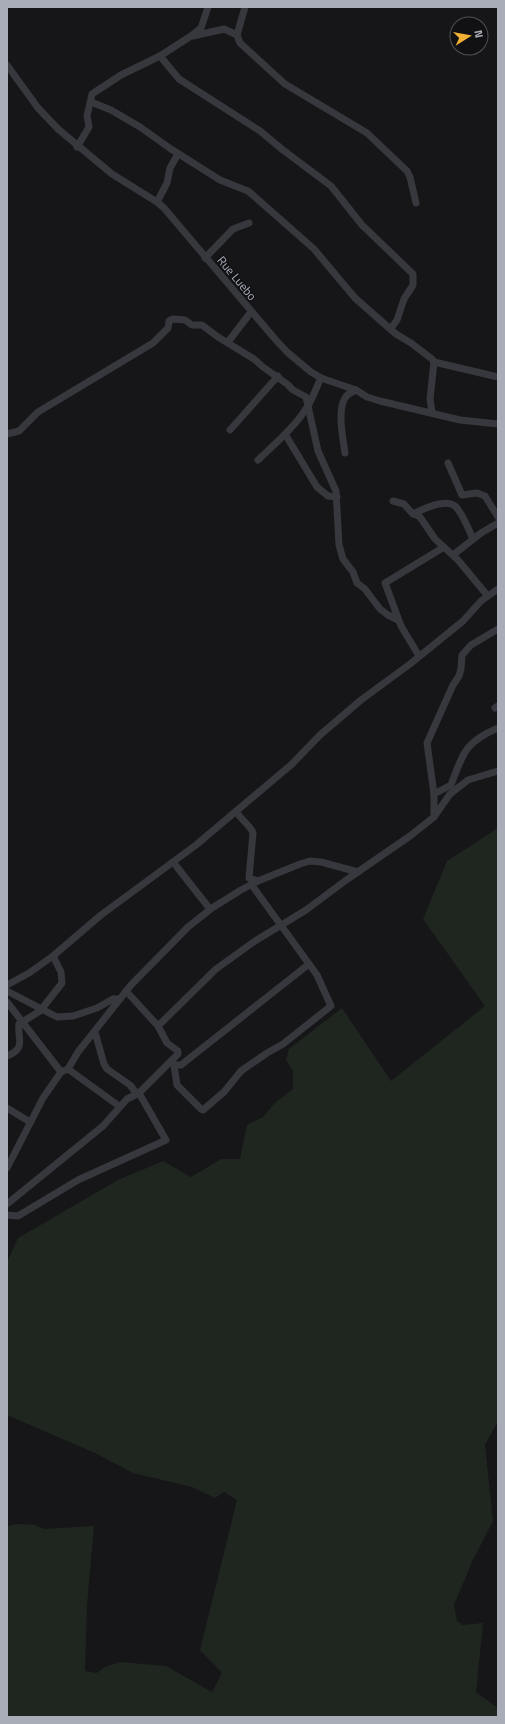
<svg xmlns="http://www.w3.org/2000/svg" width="505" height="1724" viewBox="0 0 505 1724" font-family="'Titillium Web',sans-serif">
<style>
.green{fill:#1e261f}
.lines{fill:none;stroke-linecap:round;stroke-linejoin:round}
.minor{stroke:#37383d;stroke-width:7}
.labels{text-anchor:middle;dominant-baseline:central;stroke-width:3;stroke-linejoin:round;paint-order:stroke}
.street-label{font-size:12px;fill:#a8adb8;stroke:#111113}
</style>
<rect width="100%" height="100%" fill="#161618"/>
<polygon class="green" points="498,828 498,1421 485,1445 493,1521 472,1562 454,1605 457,1621 463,1625 483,1623 476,1692 498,1708 498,1717 7,1717 7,1526 17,1524 35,1525 44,1529 94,1526 87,1605 85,1671 97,1673 105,1667 120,1662 166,1666 212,1692 222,1673 200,1650 237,1500 224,1492 215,1498 192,1487 133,1473 95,1453 7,1415 7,1262 18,1238 118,1180 163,1161 191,1177 221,1159 240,1159 247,1125 263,1117 276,1102 293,1089 293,1071 286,1060 289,1049 342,1008 391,1081 485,1006 423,919 447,861"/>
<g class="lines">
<g class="minor">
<polyline points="245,7 237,35 240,43 285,84 367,133 407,171 410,177 416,203"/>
<polyline points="193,36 224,29 237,35"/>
<polyline points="160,56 179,79 260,131 283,150 331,186 362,225 413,274 413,285 404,299 397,320 391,328"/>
<polyline points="7,65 38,108 58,129 112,174 157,202 164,208 275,339 287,352 311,372 321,378 356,390 367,397 380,401 460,420 498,424"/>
<polyline points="91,102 111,110 140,127 171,149 220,180 248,191 254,196 314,249 355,298 396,334 411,343 432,359 434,362 430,399 432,412"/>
<polyline points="77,147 89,127 87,116 92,94 121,75 160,56 191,36 201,28 208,7"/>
<polyline points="157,202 167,183 170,168 178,154"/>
<polyline points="205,258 233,229 249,223"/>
<polyline points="228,342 251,312"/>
<polyline points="434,362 498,377"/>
<polyline points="230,430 278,376"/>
<polyline points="7,434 19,431 38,412 153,343 168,328 169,321 173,319 185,320 192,325 202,325 218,337 254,359 263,367 287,384 293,390 306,397 318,451 336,491 339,545 343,559 353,572 357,583 365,589 380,609 388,615 398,620"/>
<polyline points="285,434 317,487 328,496 337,497"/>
<path d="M345,453C343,438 337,411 345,398C347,394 352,392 356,390"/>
<path d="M258,460C276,443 297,425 309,404C314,395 317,386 321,378"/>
<polyline points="448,463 462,495 477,493 485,496 498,517"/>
<polyline points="393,501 404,504 411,512 420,517 435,539 458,560 487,595"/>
<path d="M413,514C423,509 445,498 455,506C462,512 469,530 473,539"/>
<polyline points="453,555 481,533 498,523"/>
<polyline points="419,656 401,626 385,583 444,547"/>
<polyline points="495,708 498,706"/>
<path d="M434,794L451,785C463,753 465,742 498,728"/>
<path d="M236,811C240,819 250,825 253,833L249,878L258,881"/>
<polyline points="434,817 434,794 427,743 453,685 459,676 461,669 462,655 471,645 498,629"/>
<polyline points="173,862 210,909"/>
<polyline points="7,985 29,973 53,956 101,915 196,845 292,764 320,735 361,700 410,664 463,621 481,601 498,589"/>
<polyline points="7,991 57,1017 73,1016 97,1008 113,999 120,999"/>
<polyline points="7,1002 61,1072"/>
<polyline points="158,1026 216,969 255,941 306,910 349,878 410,836 434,817 450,794 468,780 498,771"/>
<polyline points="95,1032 104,1064 107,1069 130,1085 137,1094"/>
<path d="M7,1056C27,1048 17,1039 19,1024L40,1011L62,983L61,972L53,956"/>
<polyline points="173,1062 174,1065 181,1065 309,964"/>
<polyline points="174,1065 177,1085 201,1109 203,1110 224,1092 241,1071 267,1053 283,1044 331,1006 317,975 251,884"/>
<polyline points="68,1069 119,1106"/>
<polyline points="7,1108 30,1122"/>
<polyline points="7,1168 43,1098 61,1072 68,1069 78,1052 131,985 188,927 212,908 241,890 258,881 300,864 310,861 321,862 358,872"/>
<polyline points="7,1204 103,1126 127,1099 139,1093 178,1054 178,1051 167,1043 158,1026 126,991"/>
<polyline points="7,1215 18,1216 78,1180 166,1140 139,1093"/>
</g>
</g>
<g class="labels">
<g class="street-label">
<text transform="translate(237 278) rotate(50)">Rue Luebo</text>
</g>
</g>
<rect width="505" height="1724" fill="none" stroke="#a8adb8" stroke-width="16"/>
<g transform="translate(469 36) rotate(79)"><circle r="19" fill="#111113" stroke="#4d4f55"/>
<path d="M0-3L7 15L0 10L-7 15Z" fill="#f2b134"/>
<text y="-6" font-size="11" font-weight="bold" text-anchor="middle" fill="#a8adb8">N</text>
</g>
</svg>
